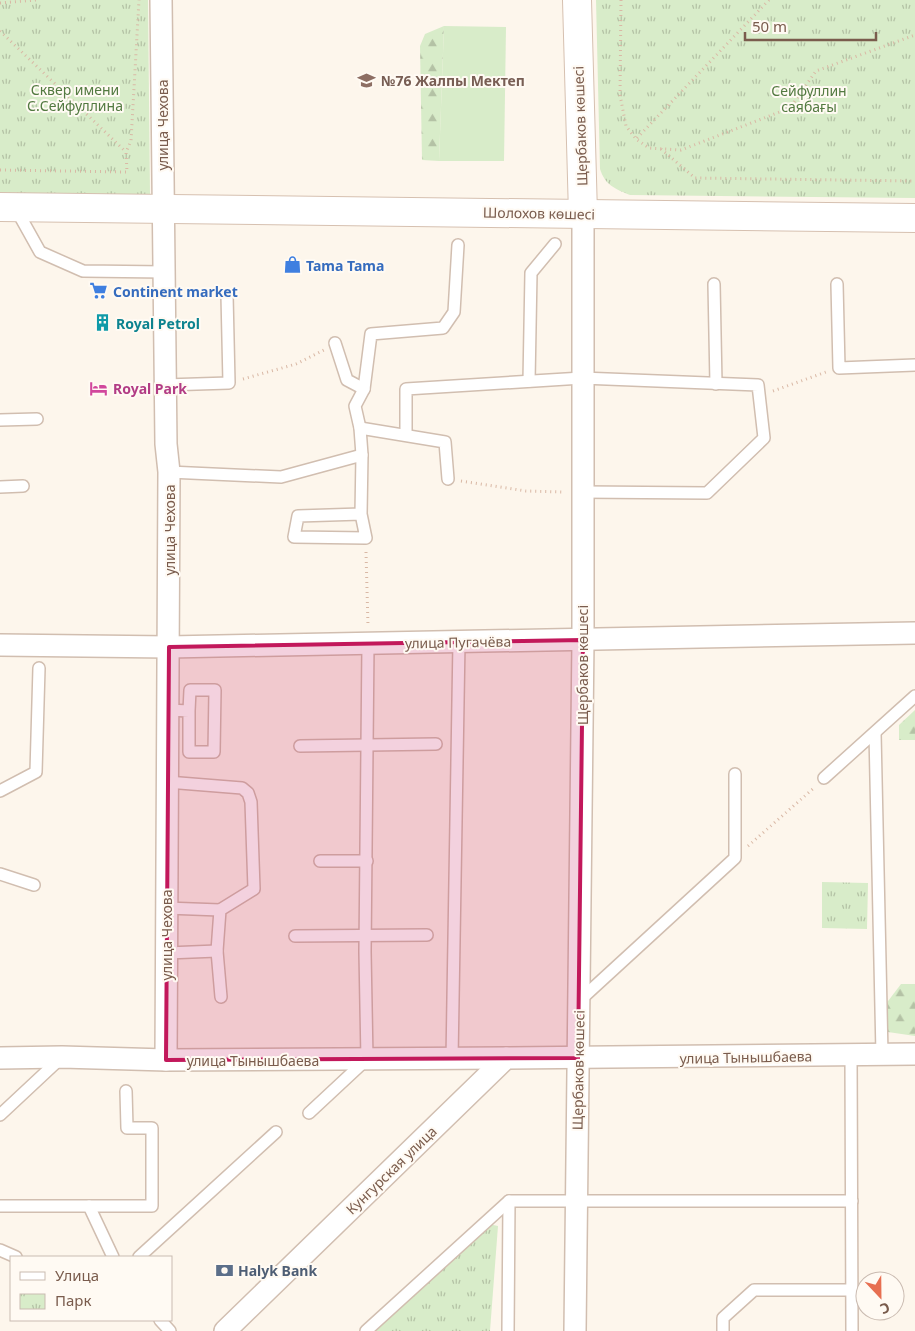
<svg xmlns="http://www.w3.org/2000/svg" width="915" height="1331" viewBox="0 0 915 1331" font-family="'Noto Sans',sans-serif">
<style>
.forest{fill:url(#forest-firs)}
.park{fill:url(#park-tufts)}
.garden{fill:#d8ecc9}
.lines{fill:none;stroke-linecap:round;stroke-linejoin:round}
.lane-casing{stroke:#d1beb0;stroke-width:14}
.street-casing{stroke:#d1beb0;stroke-width:24}
.secondary-casing{stroke:#d6c0b0;stroke-width:30}
.path{stroke:#d9b8a5;stroke-width:3;stroke-dasharray:1 4;stroke-linecap:butt}
.lane{stroke:#fff;stroke-width:11}
.street{stroke:#fff;stroke-width:21}
.secondary{stroke:#fff;stroke-width:28}
.marked{fill:#c2185b;fill-opacity:0.2;stroke:#c2185b;stroke-width:4;stroke-linejoin:round}
.labels{text-anchor:middle;dominant-baseline:central;stroke-width:4;stroke-linejoin:round;paint-order:stroke}
.education-label{font-size:14px;font-weight:bold;fill:#785e54;stroke:#fffaf3;text-anchor:start}
.park-label{font-size:14px;fill:#537a41;stroke:#fffaf3}
.street-label{font-size:14px;fill:#7a5c4d;stroke:#fffaf3}
.shop-label{font-size:14px;font-weight:bold;fill:#366cbe;stroke:#fffaf3;text-anchor:start}
.culture-label{font-size:14px;font-weight:bold;fill:#0d838f;stroke:#fffaf3;text-anchor:start}
.hotel-label{font-size:14px;font-weight:bold;fill:#b23c85;stroke:#fffaf3;text-anchor:start}
.service-label{font-size:14px;font-weight:bold;fill:#4e5e75;stroke:#fffaf3;text-anchor:start}
</style>
<defs>
<pattern id="forest-firs" width="22" height="20" patternUnits="userSpaceOnUse" patternTransform="scale(1.25)"><rect width="22" height="20" fill="#d8ecc9"/><path d="M5 1l3.5 6h-7zM16 11l3.5 6h-7z" fill="#b4c2a5"/></pattern>
<pattern id="park-tufts" width="24" height="20" patternUnits="userSpaceOnUse" patternTransform="scale(1.25)"><rect width="24" height="20" fill="#d8ecc9"/><path d="M3 7l-1-3M5 7V3M7 7l1-3M15 17l-1-3M17 17v-4M19 17l1-3" fill="none" stroke="#b4c2a5"/></pattern>
</defs>
<rect width="100%" height="100%" fill="#fdf6ec"/>
<g class="forest">
<polygon points="444,26 439,161 422,160 420,46 425,34"/>
<polygon points="915,710 915,740 899,740 899,725"/>
<polygon points="901,984 915,984 915,1036 888,1032 882,1009"/>
</g>
<g class="park">
<polygon points="0,0 148,0 150,195 0,193"/>
<path d="M596,0H915V198L630,195C615,189 605,185 600,169Z"/>
<polygon points="822,882 868,883 867,929 822,928"/>
<polygon points="484,1223 498,1226 490,1331 366,1331"/>
</g>
<polygon class="garden" points="444,26 506,27 504,161 439,161"/>
<g class="lines">
<defs>
<g id="lane">
<polyline points="16,209 40,252 83,271 165,272"/>
<polyline points="714,284 716,384"/>
<polyline points="837,284 839,368 915,365"/>
<polyline points="335,343 347,380 364,389 355,406 360,428 362,455"/>
<polyline points="529,381 531,273 555,244"/>
<polyline points="165,385 229,383 227,295"/>
<polyline points="364,389 371,334 443,328 454,312 458,245"/>
<polyline points="0,420 37,419"/>
<polyline points="360,428 445,442 448,479"/>
<polyline points="406,435 406,389 582,378 758,385 764,438 707,493 582,492"/>
<polyline points="169,472 281,477 362,455 361,514 366,538 294,537 298,516 361,514"/>
<polyline points="0,487 23,486"/>
<polyline points="168,710 189,711 190,690 215,690 214,752 189,752 189,711"/>
<polyline points="875,733 882,1054"/>
<polyline points="300,746 436,744"/>
<polyline points="824,778 915,696"/>
<polyline points="167,782 242,788 248,793 251,802 254,889 220,910 217,951 221,997"/>
<polyline points="0,791 36,772 39,668"/>
<polyline points="320,861 367,861"/>
<polyline points="0,874 34,885"/>
<polyline points="166,908 220,910"/>
<polyline points="295,936 427,935"/>
<polyline points="167,953 217,951"/>
<polyline points="579,1001 735,858 735,774"/>
<polyline points="851,1056 852,1331"/>
<polyline points="452,1059 459,642"/>
<polyline points="309,1113 367,1059 365,952 368,644"/>
<polyline points="0,1115 61,1058"/>
<polyline points="0,1206 152,1206 152,1128 127,1128 126,1091"/>
<polyline points="89,1206 113,1257"/>
<polyline points="0,1250 16,1257"/>
<polyline points="139,1257 276,1132"/>
<polyline points="160,1320 170,1331"/>
<polyline points="366,1331 509,1201 852,1201"/>
<polyline points="508,1331 509,1201"/>
<polyline points="723,1331 723,1318 754,1290 852,1290"/>
</g>
<g id="street">
<polyline points="161,0 166,444 169,472 166,1060"/>
<polyline points="0,645 169,647 915,633"/>
<polyline points="0,1058 62,1057 166,1060 506,1058"/>
<polyline points="225,1331 506,1058 915,1054"/>
<polyline points="575,1331 583,640 583,214"/>
</g>
<g id="secondary">
<polyline points="577,0 583,214"/>
<polyline points="0,207 915,218"/>
</g>
</defs>
<use href="#lane" class="lane-casing"/>
<use href="#street" class="street-casing"/>
<use href="#secondary" class="secondary-casing"/>
<g class="path">
<polyline points="621,0 620,95 626,126 636,139 649,148 681,150 790,108 816,71 915,35"/>
<polyline points="0,3 36,0"/>
<polyline points="0,31 126,152"/>
<polyline points="637,138 769,0"/>
<polyline points="661,149 695,178 915,181"/>
<polyline points="0,170 127,172 126,152 131,141 139,0"/>
<polyline points="243,379 296,364 324,350"/>
<polyline points="773,391 826,372"/>
<polyline points="461,481 526,491 564,492"/>
<polyline points="366,552 368,626"/>
<polyline points="748,846 815,787"/>
</g>
<use href="#lane" class="lane"/>
<use href="#street" class="street"/>
<use href="#secondary" class="secondary"/>
</g>
<path class="marked" d="M583,640L578,1058L166,1060L169,647Z"/>
<defs>
<symbol id="school-bare" viewBox="-9 -9 18 18"><path d="M0-5L7-2L0 1L-7-2ZM-4 1L0 2.5L4 1V4Q0 6-4 4Z" fill="#8d6e63" stroke="#fffaf3" stroke-width="2.5" paint-order="stroke"/></symbol>
<symbol id="shop-bare" viewBox="-9 -9 18 18"><path d="M-5-2.5h2.3a2.7 3.5 0 0 1 5.4 0H5L5.5 6h-11ZM-1.5-2.5h3a1.5 2.3 0 0 0-3 0Z" fill="#3f7fe0" stroke="#fffaf3" stroke-width="2.5" paint-order="stroke"/></symbol>
<symbol id="supermarket-bare" viewBox="-9 -9 18 18"><path d="M-6-5.5h2.5l.6 2H6L4.5 2H-2.5L-4.4-4H-6ZM-1.5 3.2a1.3 1.3 0 1 0 .1 0ZM3 3.2a1.3 1.3 0 1 0 .1 0Z" fill="#3f7fe0" stroke="#fffaf3" stroke-width="2.5" paint-order="stroke"/></symbol>
<symbol id="building-bare" viewBox="-9 -9 18 18"><path d="M-4-6H4V6H1V3H-1V6H-4ZM-2.5-4.3h1.7v1.8h-1.7ZM.8-4.3h1.7v1.8H.8ZM-2.5-1h1.7V.8h-1.7ZM.8-1h1.7V.8H.8Z" fill="#0f9aa8" stroke="#fffaf3" stroke-width="2.5" paint-order="stroke"/></symbol>
<symbol id="hotel-bare" viewBox="-9 -9 18 18"><path d="M-6-4.5h1.5V1H6V5H4.5V3h-9V5H-6ZM-4 0a1.8 1.8 0 1 1 3.6 0ZM.5 0V-2.5h3Q6-2.5 6 0Z" fill="#d1479c" stroke="#fffaf3" stroke-width="2.5" paint-order="stroke"/></symbol>
<symbol id="bank-bare" viewBox="-9 -9 18 18"><path d="M-6-4H6V4H-6ZM0-2.3a2.3 2.3 0 1 0 0 4.6a2.3 2.3 0 1 0 0-4.6Z" fill="#5c6f8a" stroke="#fffaf3" stroke-width="2.5" paint-order="stroke"/></symbol>
</defs>
<g fill-rule="evenodd">
<use href="#school-bare" x="354" y="68" width="25" height="25"/>
<use href="#shop-bare" x="280" y="252" width="25" height="25"/>
<use href="#supermarket-bare" x="86" y="278" width="25" height="25"/>
<use href="#building-bare" x="90" y="310" width="25" height="25"/>
<use href="#hotel-bare" x="86" y="376" width="25" height="25"/>
<use href="#bank-bare" x="212" y="1258" width="25" height="25"/>
</g>
<g class="labels">
<g class="education-label">
<text x="381" y="80">№76 Жалпы Мектеп</text>
</g>
<g class="park-label">
<text x="75" y="89">Сквер имени<tspan x="75" dy="16">С.Сейфуллина</tspan></text>
<text x="809" y="90">Сейфуллин<tspan x="809" dy="16">саябағы</tspan></text>
</g>
<g class="street-label">
<text transform="translate(162 125) rotate(-90)">улица Чехова</text>
<text transform="translate(580 126) rotate(-92)">Щербаков көшесі</text>
<text transform="translate(539 213) rotate(1)">Шолохов көшесі</text>
<text transform="translate(169 530) rotate(-90)">улица Чехова</text>
<text transform="translate(458 642) rotate(-1)">улица Пугачёва</text>
<text transform="translate(582 665) rotate(-90)">Щербаков көшесі</text>
<text transform="translate(166 935) rotate(-90)">улица Чехова</text>
<text transform="translate(746 1057) rotate(-1)">улица Тынышбаева</text>
<text x="253" y="1060">улица Тынышбаева</text>
<text transform="translate(578 1070) rotate(-89)">Щербаков көшесі</text>
<text transform="translate(391 1170) rotate(-44)">Кунгурская улица</text>
</g>
<g class="shop-label">
<text x="306" y="265">Tama Tama</text>
<text x="113" y="291">Continent market</text>
</g>
<g class="culture-label">
<text x="116" y="323">Royal Petrol</text>
</g>
<g class="hotel-label">
<text x="113" y="388">Royal Park</text>
</g>
<g class="service-label">
<text x="238" y="1270">Halyk Bank</text>
</g>
</g>
<rect x="10" y="1256" width="162" height="65" fill="#fffaf3" stroke="#cabbb1"/>
<rect x="20" y="1272" width="25" height="8" fill="#ffffff" stroke="#cabbb1"/>
<text x="55" y="1281" font-size="15" fill="#7a5c4d">Улица</text>
<rect x="20" y="1294" width="25" height="15" fill="url(#park-tufts)" stroke="#cabbb1"/>
<text x="55" y="1306" font-size="15" fill="#7a5c4d">Парк</text>
<g transform="translate(880 1296) rotate(158)"><circle r="24" fill="#fffaf3" stroke="#cabbb1"/>
<path d="M0-4L9 19L0 12L-9 19Z" fill="#e76f51"/>
<text y="-8" font-size="14" font-weight="bold" text-anchor="middle" fill="#7a5c4d">С</text>
</g>
<path d="M745 32v8h131v-8" fill="none" stroke="#7a5c4d" stroke-width="2.5"/>
<text x="752" y="32" font-size="15" fill="#7a5c4d" stroke="#fffaf3" stroke-width="4" paint-order="stroke">50 m</text>
</svg>
